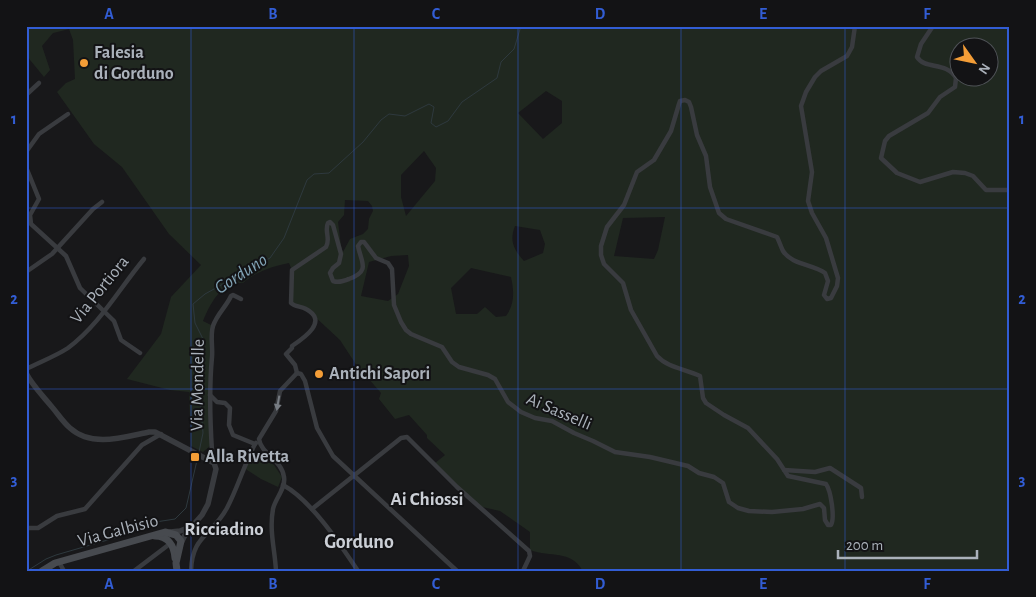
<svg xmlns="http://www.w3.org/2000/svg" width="1036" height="597" viewBox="0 0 1036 597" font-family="'Alegreya Sans',sans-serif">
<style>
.green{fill:#202820;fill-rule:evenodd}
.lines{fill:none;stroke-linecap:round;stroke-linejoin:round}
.stream{stroke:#2e393e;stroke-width:1}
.minor{stroke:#393b3f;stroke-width:4.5}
.tertiary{stroke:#393b3f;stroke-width:5.5}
.secondary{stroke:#474a4f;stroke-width:7}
.oneway{fill:#777c83}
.grid{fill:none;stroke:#325dd4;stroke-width:1;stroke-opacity:0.55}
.poi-dot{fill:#f39d37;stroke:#131315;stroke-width:2}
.labels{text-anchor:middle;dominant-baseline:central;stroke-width:4;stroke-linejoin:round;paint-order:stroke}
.poi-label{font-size:18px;font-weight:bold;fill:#aab1ba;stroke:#131315;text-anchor:start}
.street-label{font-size:18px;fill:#aab1ba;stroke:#131315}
.water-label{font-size:19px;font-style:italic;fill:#81a3b5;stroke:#131315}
.neighbourhood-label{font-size:19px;font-weight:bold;fill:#cbcfd6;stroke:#131315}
.quarter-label{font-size:20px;font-weight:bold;fill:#cbcfd6;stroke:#131315}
.neatline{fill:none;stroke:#325dd4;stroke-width:2}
.grid-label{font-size:16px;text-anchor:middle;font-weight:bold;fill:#325dd4}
</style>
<rect width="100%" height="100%" fill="#18181a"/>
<g class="green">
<path d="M26,26H1010V571H583C570,549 551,558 530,550V532L500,511L478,506L434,464L445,455L427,438V435L409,415L395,419L379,399L381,393L355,363L340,340L312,314L292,304V270L289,263C273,266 255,272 243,283C221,281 210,304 203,321L213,326L210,446L203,452L191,446L189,392L170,390L127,379L161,334L171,297L201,265L169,234L122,167L94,144L57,92L66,83L75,79L73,40L69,29L53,33L42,46L50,70L44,77L26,55ZM958,48H988V78H958ZM546,91L562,101V123L543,139L518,113ZM424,151L436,168L435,181L406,216L401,197V175ZM345,200L368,201L372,206L373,211L369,219L368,229L363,234L350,239L343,252L341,246L338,222L344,215ZM665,217L658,250L654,259L614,256L623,218ZM515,226L540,230L545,244L543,253L524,261C514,250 509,241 515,226ZM408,255L409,266L398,294L388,301L361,296L369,262L391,256ZM471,268L511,277C514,291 515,304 506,316L496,317L485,307L477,314H456L451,288Z"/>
<polygon points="250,457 258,459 261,458 274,465 282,477 278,487 261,479 244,468"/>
</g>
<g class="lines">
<g class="stream">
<polyline points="199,452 203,433 200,397 203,339 195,323 193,304 205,294 270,258 284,238 307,180 314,174 329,173 363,142 381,120 389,114 405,116 429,104 434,107 431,123 436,127 448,121 462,102 497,78 501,62 514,49 521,26"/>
<polyline points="27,571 46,559 56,555 118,537 149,523 175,519 186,508 198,456"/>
</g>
<g class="minor">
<polyline points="913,26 916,26"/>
<path d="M933,26L921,44L917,57C925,70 946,61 956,78L955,87L940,97L928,113L889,136L885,141L881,158L897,173L920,182L953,172L965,173L973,176L986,190H1010"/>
<polyline points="26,95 39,83"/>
<polyline points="26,152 39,134 68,114"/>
<polyline points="26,167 39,199 30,215 31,224 66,256 80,288 114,321 121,340 140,353"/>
<polyline points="26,272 52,254 93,209 102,202"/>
<path d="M26,369C40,362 56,356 68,348C100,324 119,289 144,259"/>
<path d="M297,373L295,365L286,354L292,348V346C304,338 329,321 306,309C301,306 295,307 291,303L292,270L326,247C331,239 324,231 328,223L330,222L333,225L341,254L339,263L333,268L330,273L333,281C339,283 343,281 349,279C371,271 361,262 358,246L361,242H364L376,258L388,263L392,269L394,305L401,322L406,330L411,334L442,347L452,362L459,367L488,375L495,379L508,402L521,412L535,418L552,421L574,433L593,441L615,452L650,457L688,466L699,473L714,477L723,483L729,502L738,508L749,511L772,512L803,509L820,504L824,508L825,520L828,525H831C835,518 831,491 826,484L788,476L777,459L748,428L724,415L706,403L703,398L700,376C686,369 668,368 657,356L631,310L623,283L604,264L601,255V246L607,227L624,205L637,172L654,160L671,131L679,104L680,101L685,100L689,102L691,107L697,135L706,156L710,187L719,213L726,219L777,237C779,241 781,247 783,251C792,265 813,264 825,273L828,281L824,295L827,299L831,298L837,286L838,278L826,238L812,213L808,201L812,172L801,106L806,92L815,77L821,71L847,56L852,47L855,26"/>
<polyline points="297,373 301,374 305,381 317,428 333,456 457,571"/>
<polyline points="210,395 217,402 225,403 230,408 229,425 233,435 255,444 256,443"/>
<path d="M209,459L212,451C210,420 209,389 212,357C213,347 210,336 213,326C217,314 226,307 231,296L233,295L241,299"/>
<polyline points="784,470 815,472 830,468 861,488 862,497"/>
<path d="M283,485C311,500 340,544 358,571"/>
<polyline points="312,509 401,438 407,437 457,487 529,551 530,556 523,571"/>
<polyline points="26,528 38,528 57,516 85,509 142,445 161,434"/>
<polyline points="59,562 64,571"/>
<polyline points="134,571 167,546"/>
<path d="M191,571C192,535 212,536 227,508C238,487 244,465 255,444"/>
<path d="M276,571C275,550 269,531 273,509C275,499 286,488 284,477C282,460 261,454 259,439L276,411L280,391L297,373"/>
</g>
<g class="tertiary">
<path d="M26,373C32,385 43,396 52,407C58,414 63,422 70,428C92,448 124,437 149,432H155L214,463L216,469L208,504L202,515L186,533L181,543"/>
<polyline points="170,532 180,531 190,527"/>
</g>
<g class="secondary">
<path d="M155,536C168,536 174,545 175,558"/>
<polyline points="42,571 55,563 165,532 176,535 181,541 176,563 177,571"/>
</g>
</g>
<defs><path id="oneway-solid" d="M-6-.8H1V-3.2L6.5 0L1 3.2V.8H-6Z" transform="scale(1.25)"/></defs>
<use class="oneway" href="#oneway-solid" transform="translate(278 403) rotate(100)"/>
<path class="grid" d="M191,26V571M354,26V571M518,26V571M681,26V571M845,26V571M26,208H1010M26,389H1010"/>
<g class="poi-dot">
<circle cx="84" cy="63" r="5"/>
<circle cx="319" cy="374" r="5"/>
<rect x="190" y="452" width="10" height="10" rx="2.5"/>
</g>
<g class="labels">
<g class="poi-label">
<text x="94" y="53">Falesia<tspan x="94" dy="21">di Gorduno</tspan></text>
<text x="329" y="374">Antichi Sapori</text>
<text x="205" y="457">Alla Rivetta</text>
</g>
<g class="street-label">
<text transform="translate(100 290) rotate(-51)">Via Portiora</text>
<text transform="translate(198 385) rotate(-89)">Via Mondelle</text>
<text transform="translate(559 412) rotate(23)">Ai Sasselli</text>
<text transform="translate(118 531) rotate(-15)">Via Galbisio</text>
</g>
<g class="water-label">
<text transform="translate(241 274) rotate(-33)">Gorduno</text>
</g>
<g class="neighbourhood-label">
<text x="427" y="499">Ai Chiossi</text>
<text x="224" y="529">Ricciadino</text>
</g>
<g class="quarter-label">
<text x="359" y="542">Gorduno</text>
</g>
</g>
<rect width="1036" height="597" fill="none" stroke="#131315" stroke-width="55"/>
<g transform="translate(974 62) rotate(123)"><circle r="24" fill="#131315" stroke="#4f5257"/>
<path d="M0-4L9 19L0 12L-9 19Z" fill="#f39d37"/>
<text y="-8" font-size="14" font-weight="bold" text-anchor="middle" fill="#aab1ba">N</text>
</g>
<path d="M838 550v8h139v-8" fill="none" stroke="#aab1ba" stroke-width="2.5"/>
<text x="846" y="550" font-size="15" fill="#aab1ba" stroke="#131315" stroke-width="4" paint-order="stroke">200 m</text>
<rect x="28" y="28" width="980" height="542" class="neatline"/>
<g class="grid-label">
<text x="109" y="19">A</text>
<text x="273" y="19">B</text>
<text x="436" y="19">C</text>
<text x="600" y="19">D</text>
<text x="763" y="19">E</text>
<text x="927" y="19">F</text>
<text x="14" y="124">1</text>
<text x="1022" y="124">1</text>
<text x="14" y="304">2</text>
<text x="1022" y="304">2</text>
<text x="14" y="485">3</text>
<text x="1022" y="485">3</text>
<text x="109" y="589">A</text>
<text x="273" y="589">B</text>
<text x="436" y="589">C</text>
<text x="600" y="589">D</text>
<text x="763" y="589">E</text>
<text x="927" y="589">F</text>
</g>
</svg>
